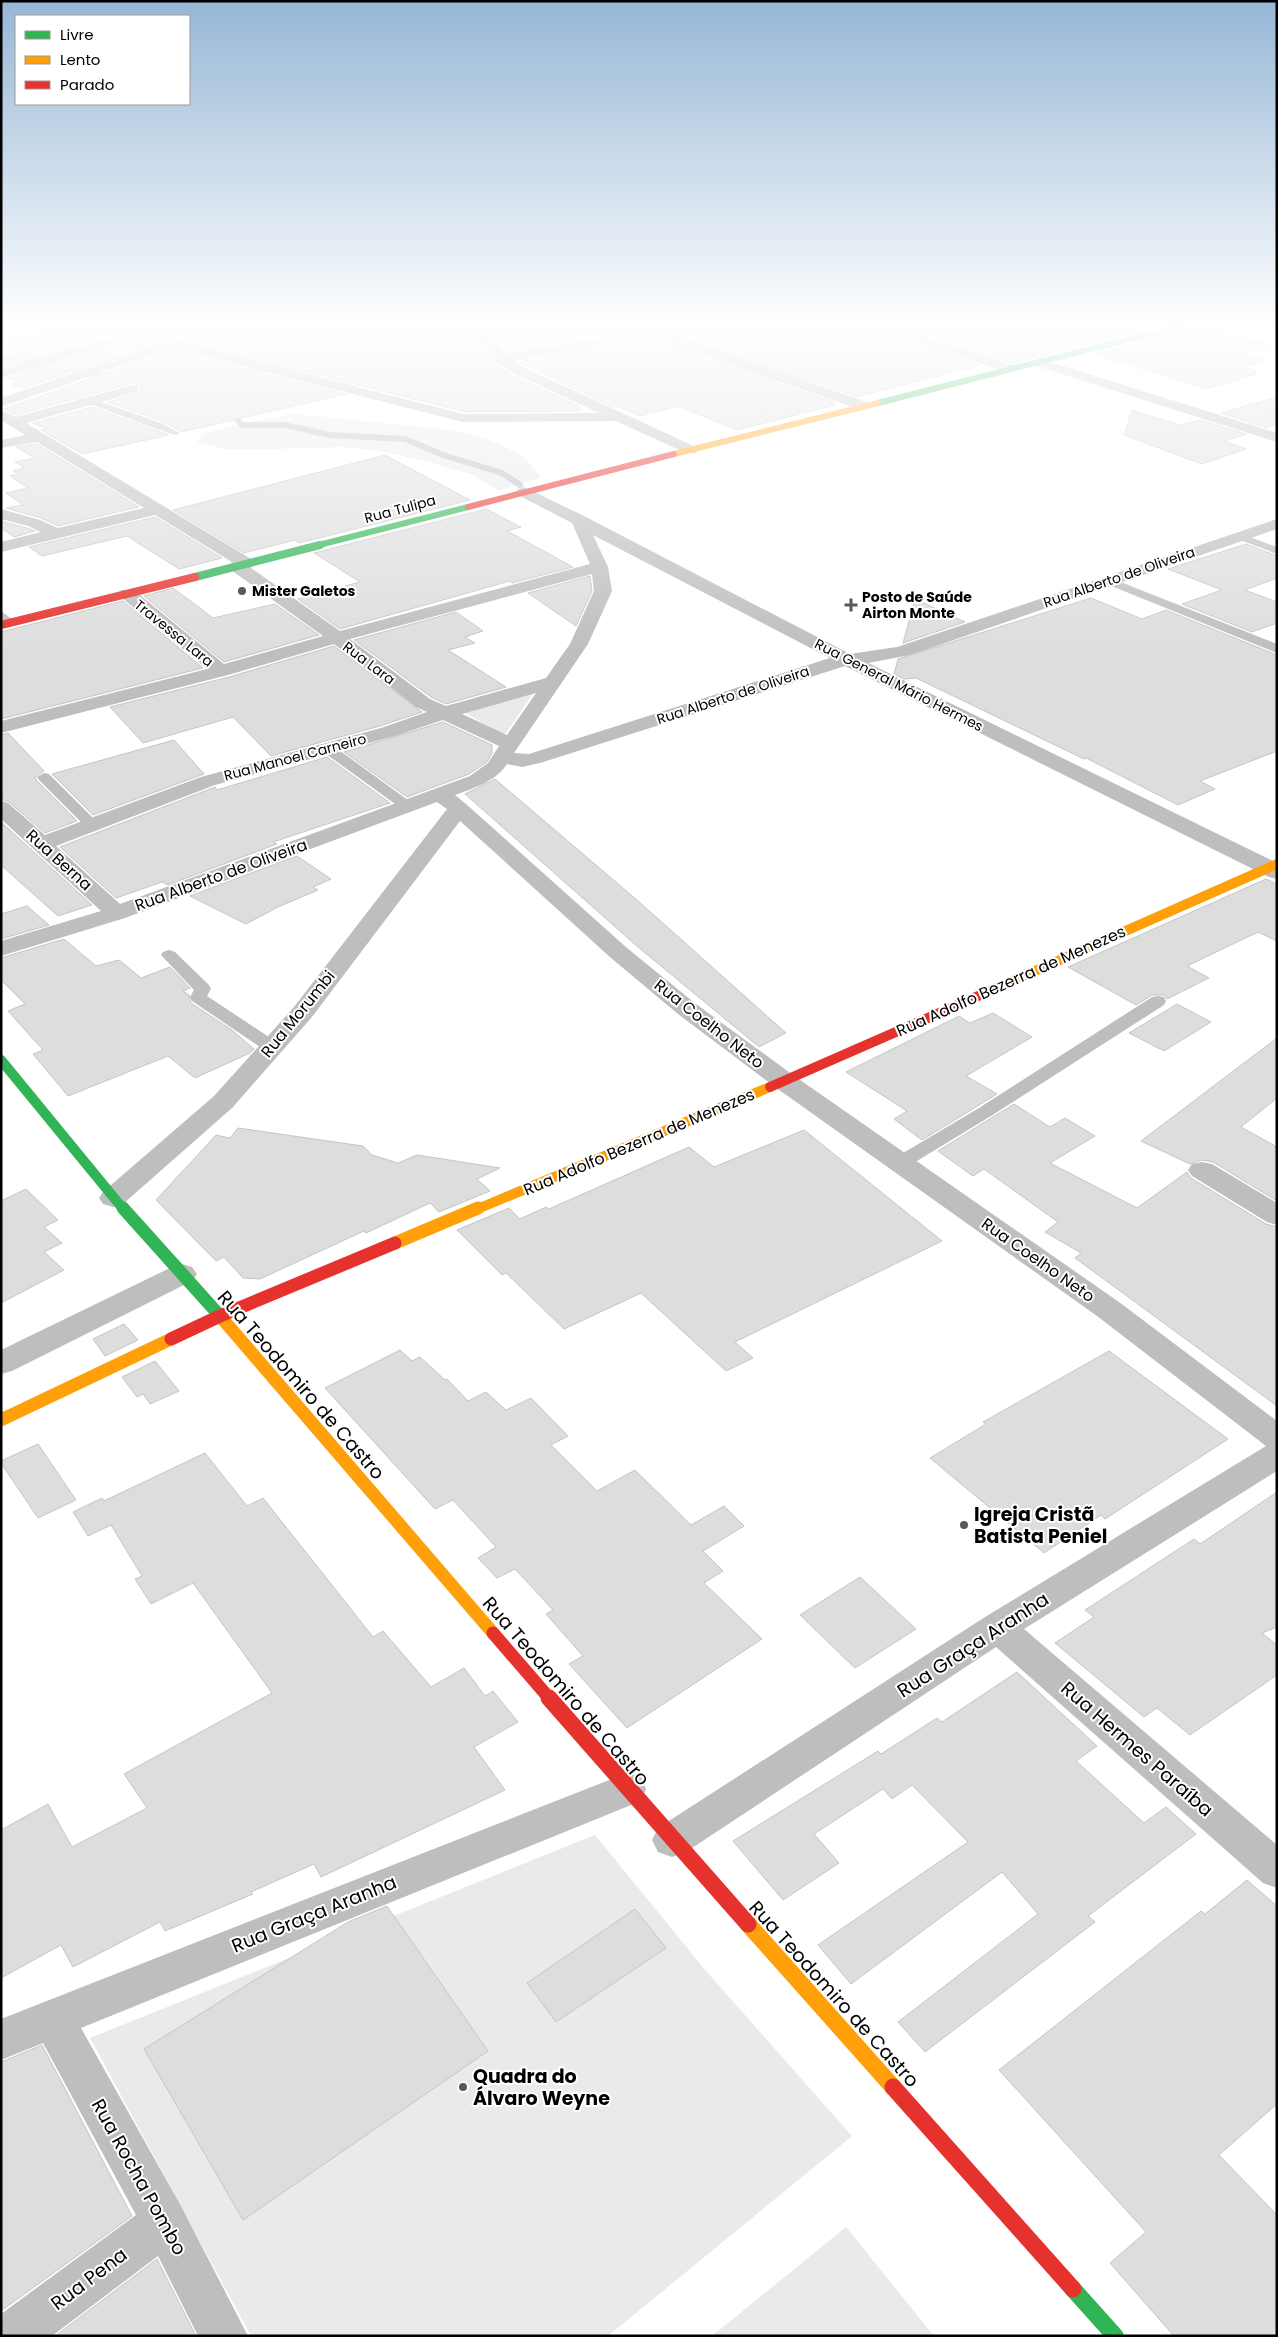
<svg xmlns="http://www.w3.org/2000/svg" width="1278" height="2337" viewBox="0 0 1278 2337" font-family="Poppins,sans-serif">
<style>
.green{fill:#eaeaea}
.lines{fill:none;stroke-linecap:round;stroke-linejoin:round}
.stream{stroke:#bcbcbc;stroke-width:6}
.building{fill:#ddd;stroke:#c5c5c5}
.lane{fill:#bebebe;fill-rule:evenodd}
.street{fill:#bebebe;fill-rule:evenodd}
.fast-far4{stroke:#30b455;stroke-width:6}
.fast-far3{stroke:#30b455;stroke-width:8}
.fast-far2{stroke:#30b455;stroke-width:10}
.fast-far1{stroke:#30b455;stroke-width:13}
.fast{stroke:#30b455;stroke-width:17}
.slow-far3{stroke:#ff9f0a;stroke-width:6}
.slow-far2{stroke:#ff9f0a;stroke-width:10}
.slow-far1{stroke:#ff9f0a;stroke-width:13}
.slow{stroke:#ff9f0a;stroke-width:17}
.jam-far4{stroke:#e5322d;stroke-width:6}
.jam-far3{stroke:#e5322d;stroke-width:8}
.jam-far2{stroke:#e5322d;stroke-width:10}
.jam-far1{stroke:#e5322d;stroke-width:13}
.jam{stroke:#e5322d;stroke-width:17}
.poi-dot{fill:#595959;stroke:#fff;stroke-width:2}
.labels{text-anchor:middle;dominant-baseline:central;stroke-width:4;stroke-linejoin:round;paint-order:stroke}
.far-street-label{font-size:14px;fill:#000;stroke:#fff}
.far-poi-label{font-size:14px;font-weight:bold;fill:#000;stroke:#fff;text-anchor:start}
.street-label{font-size:16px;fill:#000;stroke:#fff}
.near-street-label{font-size:19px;fill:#000;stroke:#fff}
.near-poi-label{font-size:19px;font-weight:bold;fill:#000;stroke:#fff;text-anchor:start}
</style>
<rect width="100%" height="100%" fill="#fff"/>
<g class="green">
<polygon points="1,331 74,348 1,371"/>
<polygon points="295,414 453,430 488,439 522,455 541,477 498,491 473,475 432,463 386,452 343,447 231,450 197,442 203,434 235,425"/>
<polygon points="537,688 506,733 499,733 464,712"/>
<polygon points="595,1835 706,1971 852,2136 608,2336 251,2336 90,2038"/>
<polygon points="846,2227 934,2336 712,2336"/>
</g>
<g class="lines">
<g class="stream">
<polyline points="1,358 32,360 112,378"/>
<polyline points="227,409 242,425 284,425 330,435 405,439 443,455 502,473 520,485"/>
</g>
</g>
<g class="building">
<polygon points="41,325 88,325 91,330 111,335 1,368 1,362 66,342 39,336"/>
<polygon points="119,325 403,325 406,330 486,348 496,364 512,375 579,406 580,411 466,412"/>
<polygon points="435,325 473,325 478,334"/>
<polygon points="489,325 619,325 626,330 508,352 499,342"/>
<polygon points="648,325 871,325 873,330 980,365 857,397"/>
<polygon points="897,325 1163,325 1012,363"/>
<polygon points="1193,325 1200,325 1270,345 1243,354 1265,361 1244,367 1256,371 1251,372 1257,374 1206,389 1096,354 1190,330"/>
<polygon points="646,338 834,402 830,403 835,405 737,430 678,406 640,416 616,406 611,406 519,362"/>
<polygon points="133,340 150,344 23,388 12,384 19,382 6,378"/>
<polygon points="171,350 346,394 181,432 162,421 108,402 139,393 141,388 137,384 132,383 16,415 4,409"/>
<polygon points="1277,397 1277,424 1266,428 1221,413"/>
<polygon points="92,407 149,428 169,435 82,454 41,430 47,429 33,423"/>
<polygon points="1132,410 1180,425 1200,420 1246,434 1224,441 1246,449 1202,464 1124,435"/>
<polygon points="37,444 139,507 58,526 41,518 6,508 23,505 6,493 28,488 10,476 18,474 13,471 24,468 15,462 35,458 16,447"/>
<polygon points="385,455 470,500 299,543 295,540 244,553 173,510"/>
<polygon points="486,509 521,527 507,531 573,567 512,583 510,581 340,629 298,599 360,582 314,553"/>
<polygon points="155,517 222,558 179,569 127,536 42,556 29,547"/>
<polygon points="1,521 27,528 35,531 14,537 1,528"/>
<polygon points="1246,544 1277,556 1277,578 1245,590 1277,602 1277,623 1252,632 1182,604 1222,590 1168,569"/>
<polygon points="590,576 592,591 576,626 528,593"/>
<polygon points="173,588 213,618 275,604 319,635 224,662 144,596"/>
<polygon points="1091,598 1142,619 1166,610 1277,655 1277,751 1200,781 1215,789 1178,805 1086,758 1084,759 916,678 904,679 894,674 898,659"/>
<polygon points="915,599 965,622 903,643"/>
<polygon points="123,601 203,668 1,719 1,632"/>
<polygon points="456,612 483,631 465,637 475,643 448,650 506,687 446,704 431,697 354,640"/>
<polygon points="334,646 422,712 380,726 271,756 233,717 143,743 110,707 229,677"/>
<polygon points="443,722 492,745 492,753 487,762 469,774 407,797 344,752"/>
<polygon points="8,733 44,771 35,777 37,781 77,821 45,833 9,802 1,799 1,735"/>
<polygon points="174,740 204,774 93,815 52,774"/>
<polygon points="327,757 390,803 273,842 277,844 168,885 162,882 116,898 60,847 215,787 217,790"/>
<polygon points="495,779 637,900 786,1033 759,1047 638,947 465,794"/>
<polygon points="1,822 92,905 58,916 1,865"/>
<polygon points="297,856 331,879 313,887 318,890 278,907 246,924 190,896"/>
<polygon points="1266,879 1277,884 1277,941 1258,932 1187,966 1209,978 1167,999 1164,995 1152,995 1136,1005 1068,967"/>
<polygon points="27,906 49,925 1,939 1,914"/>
<polygon points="64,939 96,966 119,960 141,978 170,967 190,988 183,991 189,995 191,1003 232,1030 254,1049 250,1053 195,1078 168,1056 68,1096 33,1054 43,1050 8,1011 25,1004 1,980 1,958"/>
<polygon points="1177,1004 1211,1022 1164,1051 1129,1033"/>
<polygon points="993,1013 1032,1037 966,1076 997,1094 922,1140 894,1119 907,1111 846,1072 959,1016 970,1023"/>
<polygon points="1277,1038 1277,1098 1241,1127 1277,1147 1277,1201 1213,1162 1202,1160 1190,1164 1141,1141"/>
<polygon points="1014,1104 1050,1127 1065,1118 1095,1136 1050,1163 1137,1208 1187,1172 1191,1178 1266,1224 1277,1227 1277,1406 1075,1258 1081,1253 1045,1232 1058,1222 984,1169 973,1176 938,1151"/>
<polygon points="238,1128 363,1146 372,1155 398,1163 417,1155 500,1168 477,1179 490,1191 439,1212 430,1203 366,1233 364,1231 260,1279 243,1278 224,1257 216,1261 156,1200 216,1135 230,1138"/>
<polygon points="804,1130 942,1241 735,1342 753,1358 726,1371 641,1293 564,1329 506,1273 502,1275 457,1230 509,1208 520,1219 546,1207 549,1209 689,1147 714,1167"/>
<polygon points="26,1189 58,1220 44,1227 62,1243 44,1252 64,1270 1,1303 1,1201"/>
<polygon points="124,1324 138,1340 105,1356 93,1339"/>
<polygon points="400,1350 412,1361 420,1357 445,1380 447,1379 468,1401 486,1392 506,1410 531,1398 568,1436 551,1445 597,1491 635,1470 691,1525 724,1506 744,1526 703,1551 723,1571 704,1583 762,1639 627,1728 569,1664 583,1656 546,1614 553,1610 515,1569 497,1578 478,1558 496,1547 453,1500 435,1509 325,1388"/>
<polygon points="1109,1351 1228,1439 1105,1519 1101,1515 1044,1553 930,1458 986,1424 983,1422"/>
<polygon points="155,1361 179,1391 150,1404 143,1394 137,1397 122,1377"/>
<polygon points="38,1444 76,1500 38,1518 1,1463 1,1461"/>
<polygon points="205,1453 247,1506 263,1498 373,1637 383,1631 431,1687 464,1668 485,1696 493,1691 518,1722 474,1747 505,1790 321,1877 314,1864 251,1892 253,1894 165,1931 160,1922 73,1967 61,1945 1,1978 1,1830 48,1804 72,1847 147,1808 124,1774 272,1693 193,1583 151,1604 135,1579 142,1576 111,1525 88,1536 73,1512 102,1498 104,1501"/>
<polygon points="1277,1492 1277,1627 1262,1633 1277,1645 1277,1675 1190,1735 1157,1708 1144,1717 1055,1643 1094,1617 1085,1610 1194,1539 1200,1544"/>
<polygon points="860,1577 916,1629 855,1668 800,1615"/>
<polygon points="1017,1672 1097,1746 1076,1761 1144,1823 1166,1807 1196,1834 1088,1916 1095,1922 925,2052 898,2022 1038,1914 1002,1872 851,1984 818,1945 968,1842 912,1785 892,1799 883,1789 814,1834 839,1863 783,1900 733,1841 878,1751 881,1754 937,1718 942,1722"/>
<polygon points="1247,1880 1277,1906 1277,2104 1219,2155 1277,2215 1277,2336 1174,2336 1110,2263 1146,2232 999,2070 1201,1911 1205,1914"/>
<polygon points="387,1906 488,2051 243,2220 144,2049 348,1922"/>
<polygon points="635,1909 666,1948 556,2022 527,1983"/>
<polygon points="42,2045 132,2216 1,2311 1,2062"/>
<polygon points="157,2259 196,2336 55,2336"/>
</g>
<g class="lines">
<g class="lane">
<path d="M90,398L161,423L179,433L178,435C172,436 99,407 87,403L85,401Z"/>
<polygon points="1239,533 1277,547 1277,554 1235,538 1233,536"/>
<polygon points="1108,577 1277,644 1277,653 1104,583 1102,581 1104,579"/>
<polygon points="1,611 16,622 14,625 6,625 1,621"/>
<polygon points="327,744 332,745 412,803 414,806 412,809 402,809 322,751 320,748"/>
<polygon points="44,773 49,774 97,822 99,825 97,828 87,828 39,780 37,777"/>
<polygon points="169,950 175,952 209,985 211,989 207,996 278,1043 281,1047 278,1051 266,1051 192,1001 190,997 194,990 161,955 163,952"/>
<polygon points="1158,996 1164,997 1166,1001 1164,1005 991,1116 907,1167 900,1169 893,1167 891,1163 893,1159 979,1108 1152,997"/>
</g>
<g class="street">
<polygon points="90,325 111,325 172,339 463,414 599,413 513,373 497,362 487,346 406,328 405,325 427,325 481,337 475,325 487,325 497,343 507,354 631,331 621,325 639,325 655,328 869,403 871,406 864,410 859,409 646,336 514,361 523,367 696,447 698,450 696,453 686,453 616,421 463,422 171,348 1,407 1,398 156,344 133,338 1,378 1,370 118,335 91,328"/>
<polygon points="873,325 891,325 1016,366 1018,369 1016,372 1006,372 874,328"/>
<polygon points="1038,358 1277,433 1277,442 1033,365 1031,362"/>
<path d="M132,385L137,386L139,389L137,392L26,423L253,560L255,564L251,568L340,631L590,564L572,523L518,495L516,492L518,489L524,487L584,516L850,654L897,647L1277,519V529L910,655L868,663L1277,863V879L1269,877L845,666L540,763L522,767L507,764C495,782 474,788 455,795L466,804L627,948L696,1004L793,1075L1119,1302L1277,1421V1471L1024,1629L1277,1845V1888L1263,1883L996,1647L686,1852L672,1857L658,1852L652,1840L658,1828L985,1617L1266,1446L1097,1316L775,1087L678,1014L611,958L460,821L312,1017L232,1108L123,1204L113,1207L103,1204L99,1198L103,1192L214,1096L294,1007L447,809L437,802L125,918L1,956V941L101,911L1,819V801L8,803L45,835L201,777L381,728L427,712L416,707L334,644L228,675L1,733V721L207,669L122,598L119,594L122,590H134L224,664L323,636L231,570L229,566L232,562L155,515L1,552V542L41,532L28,526L1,519V509L40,520L58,528L144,508L37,442L1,448V440L25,435L1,420V410L16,417ZM593,535L830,658L529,754L514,753L588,644L612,591L608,567ZM592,574L594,591L570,644L546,678L446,706L430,699L350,639ZM536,693L507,735L462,714ZM443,720L499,746L488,763L470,776L120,904L56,846L215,785L395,736Z"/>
<polygon points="1202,1162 1212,1164 1277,1203 1277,1225 1267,1222 1192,1176 1188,1170 1192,1164"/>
<polygon points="182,1264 192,1267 197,1274 192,1281 12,1371 1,1374 1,1350 172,1267"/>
<polygon points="627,1773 641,1777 646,1789 641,1801 81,2028 181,2206 248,2336 198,2336 158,2256 52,2336 1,2336 1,2314 136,2215 43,2043 1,2060 1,2019"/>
</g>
<g class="fast-far4">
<polyline points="878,403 1185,325"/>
<polyline points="315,546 468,507"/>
</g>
<polyline class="fast-far3" points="195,577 320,545"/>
<polyline class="fast-far2" points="1,1060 124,1210"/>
<polyline class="fast-far1" points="123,1208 220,1316"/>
<polyline class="fast" points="1073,2289 1115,2336"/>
<polyline class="slow-far3" points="674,454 878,403"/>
<g class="slow-far2">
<polyline points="1001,986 1277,864"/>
<polyline points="475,1210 770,1087"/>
</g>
<g class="slow-far1">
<polyline points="395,1243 478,1208"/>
<polyline points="220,1316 493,1633"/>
<polyline points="1,1420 171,1339"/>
</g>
<polyline class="slow" points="748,1924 893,2087"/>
<polyline class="jam-far4" points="468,507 674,454"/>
<polyline class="jam-far3" points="1,625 195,577"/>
<polyline class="jam-far2" points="770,1087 1001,986"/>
<g class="jam-far1">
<polyline points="171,1339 220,1316 395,1243"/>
<polyline points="493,1633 550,1699"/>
</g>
<g class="jam">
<polyline points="549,1698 748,1924"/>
<polyline points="893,2087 1073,2289"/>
</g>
</g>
<linearGradient id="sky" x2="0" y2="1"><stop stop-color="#96b7d6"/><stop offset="0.5" stop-color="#fff"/><stop offset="1" stop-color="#fff" stop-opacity="0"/></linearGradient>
<rect width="1278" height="652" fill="url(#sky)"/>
<g class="poi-dot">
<circle cx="242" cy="591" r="5"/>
<path d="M848.5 597.5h5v5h5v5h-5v5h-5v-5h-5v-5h5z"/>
<circle cx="964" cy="1525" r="5"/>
<circle cx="463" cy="2087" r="5"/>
</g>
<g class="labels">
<g class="far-street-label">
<text transform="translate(400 509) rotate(-15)">Rua Tulipa</text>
<text transform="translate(1119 577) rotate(-19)">Rua Alberto de Oliveira</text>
<text transform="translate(174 633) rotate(39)">Travessa Lara</text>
<text transform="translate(369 663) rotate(37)">Rua Lara</text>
<text transform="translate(899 685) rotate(27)">Rua General Mário Hermes</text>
<text transform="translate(733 695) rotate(-18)">Rua Alberto de Oliveira</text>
<text transform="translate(295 757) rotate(-15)">Rua Manoel Carneiro</text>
</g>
<g class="far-poi-label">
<text x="252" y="591">Mister Galetos</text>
<text x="862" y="597">Posto de Saúde<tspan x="862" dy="16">Airton Monte</tspan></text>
</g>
<g class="street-label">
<text transform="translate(59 860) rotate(42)">Rua Berna</text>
<text transform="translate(221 875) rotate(-20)">Rua Alberto de Oliveira</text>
<text transform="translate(1011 981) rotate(-24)">Rua Adolfo Bezerra de Menezes</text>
<text transform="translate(298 1014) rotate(-51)">Rua Morumbi</text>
<text transform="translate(709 1024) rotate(38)">Rua Coelho Neto</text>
<text transform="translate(639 1142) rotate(-23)">Rua Adolfo Bezerra de Menezes</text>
<text transform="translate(1038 1260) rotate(35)">Rua Coelho Neto</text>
</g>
<g class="near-street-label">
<text transform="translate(301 1385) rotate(49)">Rua Teodomiro de Castro</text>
<text transform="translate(973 1645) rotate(-33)">Rua Graça Aranha</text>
<text transform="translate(566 1691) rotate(49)">Rua Teodomiro de Castro</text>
<text transform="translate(1137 1749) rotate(41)">Rua Hermes Paraíba</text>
<text transform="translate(314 1914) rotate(-22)">Rua Graça Aranha</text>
<text transform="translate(834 1994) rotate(48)">Rua Teodomiro de Castro</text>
<text transform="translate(139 2177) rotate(61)">Rua Rocha Pombo</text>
<text transform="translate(89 2279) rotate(-37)">Rua Pena</text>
</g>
<g class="near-poi-label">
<text x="974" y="1514">Igreja Cristã<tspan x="974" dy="22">Batista Peniel</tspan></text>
<text x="473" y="2076">Quadra do<tspan x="473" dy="22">Álvaro Weyne</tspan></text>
</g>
</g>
<rect width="1278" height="2337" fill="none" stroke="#000000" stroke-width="5"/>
<rect x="15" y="15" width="175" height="90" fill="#ffffff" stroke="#999999"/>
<rect x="25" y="31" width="25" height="8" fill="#30b455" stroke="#999999"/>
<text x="60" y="40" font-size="15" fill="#000000">Livre</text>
<rect x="25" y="56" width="25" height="8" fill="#ff9f0a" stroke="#999999"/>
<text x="60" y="65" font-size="15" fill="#000000">Lento</text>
<rect x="25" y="81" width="25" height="8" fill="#e5322d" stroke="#999999"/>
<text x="60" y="90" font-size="15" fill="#000000">Parado</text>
</svg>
